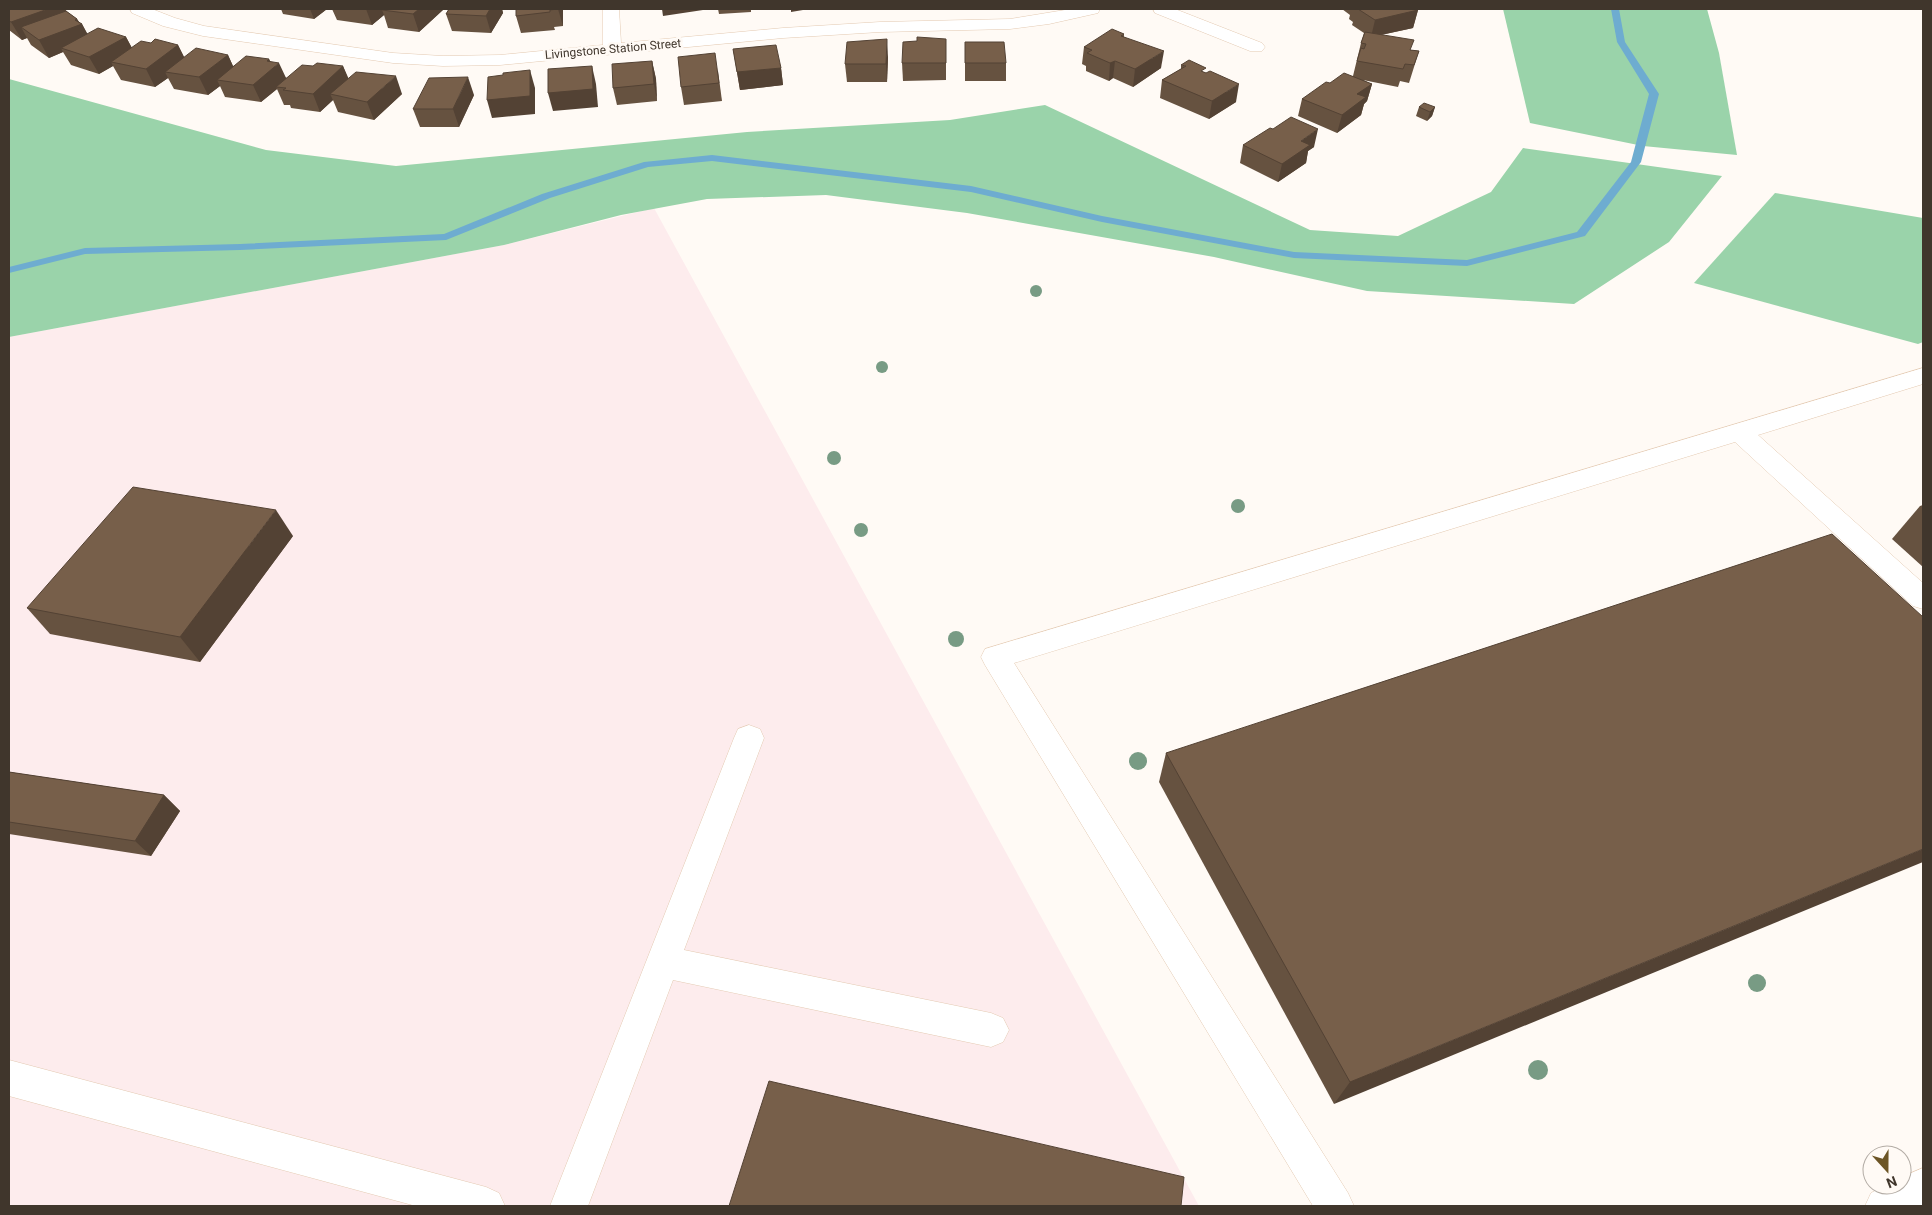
<svg xmlns="http://www.w3.org/2000/svg" width="1932" height="1215" viewBox="0 0 1932 1215" font-family="Roboto,sans-serif">
<style>
.industrial{fill:#fdeced}
.forest{fill:#9ad3aa}
.lines{fill:none;stroke-linecap:round;stroke-linejoin:round}
.stream{fill:#6eacd0;fill-rule:evenodd}
.minor-casing{stroke:#e4cab2;stroke-width:1}
.minor{fill:#fff;fill-rule:evenodd}
.tree{fill:#789b84}
.wall{fill:#665240}
.shaded-wall{fill:#534234}
.building{fill:#775f4a;stroke:#534234}
.labels{text-anchor:middle;dominant-baseline:central;stroke-width:5;stroke-linejoin:round;paint-order:stroke}
.far-street-label{font-size:12px;fill:#40362c;stroke:#fffaf5}
</style>
<rect width="100%" height="100%" fill="#fffaf5"/>
<polygon class="industrial" points="654,208 1199,1206 9,1206 9,337 504,245"/>
<g class="forest">
<polygon points="1503,9 1707,9 1719,53 1737,155 1643,146 1530,123"/>
<polygon points="9,79 266,150 396,166 747,132 950,120 1045,105 1310,230 1398,236 1491,192 1523,148 1722,176 1669,242 1574,304 1367,291 1214,257 967,213 826,195 707,199 621,215 504,245 9,337"/>
<polygon points="1775,193 1923,218 1923,342 1918,344 1694,283"/>
</g>
<g class="lines">
<polygon class="stream" points="1611,9 1619,9 1625,42 1659,94 1641,162 1585,236 1467,266 1294,258 1102,222 971,192 712,161 648,167 550,198 446,240 240,250 85,254 9,273 9,267 85,248 240,244 444,234 542,194 644,162 712,155 971,186 1102,216 1294,252 1467,260 1577,232 1631,162 1649,94 1617,42"/>
<defs>
<g id="minor">
<polygon points="130,9 152,9 175,18 204,26 393,53 443,56 500,55 603,45 603,9 619,9 621,43 783,28 880,22 1010,19 1071,9 1100,9 1098,13 1049,24 1010,29 880,32 783,38 500,65 443,66 393,63 203,36 163,26 132,13"/>
<polygon points="1153,9 1175,9 1262,43 1265,47 1262,51 1250,51 1155,13"/>
<polygon points="1923,368 1923,384 1758,435 1923,583 1923,609 1913,606 1735,442 1014,663 1348,1193 1354,1206 1313,1206 985,665 981,657 985,649"/>
<polygon points="749,725 760,729 764,738 684,950 991,1013 1003,1018 1009,1030 1003,1042 991,1047 673,980 588,1206 550,1206 734,738 738,729"/>
<polygon points="9,1060 486,1187 499,1193 505,1206 416,1206 9,1096"/>
<polygon points="1923,1168 1923,1206 1865,1206 1871,1193 1886,1185 1902,1185 1902,1177"/>
</g>
</defs>
<use href="#minor" class="minor-casing"/>
<use href="#minor" class="minor"/>
</g>
<g class="tree">
<circle cx="1036" cy="291" r="6"/>
<circle cx="882" cy="367" r="6"/>
<circle cx="834" cy="458" r="7"/>
<circle cx="1238" cy="506" r="7"/>
<circle cx="861" cy="530" r="7"/>
<circle cx="956" cy="639" r="8"/>
<circle cx="1138" cy="761" r="9"/>
<circle cx="1757" cy="983" r="9"/>
<circle cx="1538" cy="1070" r="10"/>
</g>
<g class="wall">
<polygon points="9,9 66,11 77,19 79,22 82,24 87,34 126,37 132,48 151,43 178,45 184,57 228,55 233,66 269,59 270,61 286,78 313,66 343,66 348,79 402,94 374,120 338,112 333,100 320,112 291,108 290,105 284,105 277,89 261,102 225,97 220,86 208,95 174,89 168,78 155,87 121,80 113,66 99,74 71,65 63,52 49,58 31,45 27,38 22,40 9,30"/>
<polygon points="281,9 327,9 314,19 283,14"/>
<polygon points="332,9 444,9 419,32 388,28 384,15 372,25 337,20"/>
<polygon points="449,9 502,9 503,13 491,33 452,31 446,14"/>
<polygon points="516,9 563,9 563,26 554,27 555,30 521,33 516,16"/>
<polygon points="718,9 753,9 751,9 751,12 719,14"/>
<polygon points="1342,9 1416,9 1418,10 1413,28 1381,35 1411,50 1419,51 1409,83 1400,81 1398,87 1363,80 1372,84 1367,101 1364,104 1361,115 1337,133 1298,116 1302,99 1330,83 1353,76 1361,43 1364,33 1352,25 1353,22 1349,19 1350,15"/>
<polygon points="1124,34 1124,37 1161,68 1133,87 1113,78 1109,81 1086,71 1086,66 1082,64 1084,47"/>
<polygon points="946,39 946,80 903,81 902,63 917,41"/>
<polygon points="965,42 1006,63 1006,81 965,81"/>
<polygon points="733,49 781,68 783,85 740,90"/>
<polygon points="888,57 887,82 847,82 845,64"/>
<polygon points="652,61 656,79 657,101 617,105 613,88"/>
<polygon points="1181,65 1206,73 1236,102 1209,119 1160,98 1162,80 1181,69"/>
<polygon points="718,71 722,101 684,105 681,87"/>
<polygon points="474,95 459,127 420,127 413,109"/>
<polygon points="1419,107 1435,107 1432,116 1427,121 1416,116"/>
<polygon points="1243,145 1314,147 1308,151 1306,163 1278,182 1240,163"/>
<polygon points="1923,505 1923,567 1892,539 1920,506"/>
<polygon points="293,536 200,662 50,634 27,608"/>
<polygon points="1923,617 1334,1104 1159,782 1166,753"/>
<polygon points="9,772 164,795 180,811 151,856 9,834"/>
</g>
<g class="shaded-wall">
<polygon points="48,9 65,9 69,15 21,27 27,38 22,40 11,22"/>
<polygon points="310,9 327,9 314,19"/>
<polygon points="366,9 391,9 382,10 384,15 372,25"/>
<polygon points="419,9 444,9 419,32 413,14"/>
<polygon points="490,9 502,9 503,13 491,33 486,16"/>
<polygon points="558,9 563,9 563,26"/>
<polygon points="662,9 703,9 703,10 663,16"/>
<polygon points="791,9 803,9 803,10 791,12"/>
<polygon points="1418,10 1413,28 1371,37 1375,20"/>
<polygon points="77,19 81,25 82,24 92,42 61,48 63,52 49,58 39,40"/>
<polygon points="126,37 135,54 111,62 113,66 99,74 89,57"/>
<polygon points="887,39 888,57 887,82 886,64"/>
<polygon points="178,45 187,63 165,72 168,78 155,87 146,69"/>
<polygon points="1164,51 1161,68 1133,87 1135,69"/>
<polygon points="228,55 236,73 217,80 220,86 208,95 199,77"/>
<polygon points="269,59 273,68 279,63 287,80 276,87 277,89 261,102 253,85 267,61"/>
<polygon points="652,61 656,79 657,101 654,84"/>
<polygon points="1115,61 1113,78 1109,81 1110,63"/>
<polygon points="343,66 351,84 330,94 333,100 320,112 313,94"/>
<polygon points="592,66 596,84 598,107 553,111 548,93"/>
<polygon points="781,68 783,85 740,90 737,72"/>
<polygon points="530,70 535,88 535,114 492,118 487,100"/>
<polygon points="396,76 402,94 374,120 367,102"/>
<polygon points="468,77 474,95 459,127 453,109"/>
<polygon points="1239,84 1236,102 1209,119 1212,101"/>
<polygon points="1372,84 1367,101 1364,104 1361,115 1337,133 1342,115 1357,94"/>
<polygon points="1435,107 1432,116 1427,121 1430,112"/>
<polygon points="1318,129 1314,147 1308,151 1306,163 1278,182 1282,164 1301,141"/>
<polygon points="276,510 293,536 200,662 180,637"/>
<polygon points="164,795 180,811 151,856 135,841"/>
<polygon points="1923,849 1923,862 1334,1104 1350,1082"/>
</g>
<g class="building">
<polygon points="9,9 48,9 11,22 9,21"/>
<polygon points="383,9 419,9 413,14 382,10"/>
<polygon points="449,9 490,9 486,16 446,14"/>
<polygon points="516,9 558,9 550,10 550,12 516,16"/>
<polygon points="1358,9 1416,9 1418,10 1375,20"/>
<polygon points="66,11 77,19 75,20 82,24 39,40 21,27"/>
<polygon points="98,28 126,37 89,57 61,48"/>
<polygon points="1112,29 1124,34 1121,36 1164,51 1135,69 1115,61 1110,63 1087,53 1092,50 1084,47"/>
<polygon points="1365,32 1414,40 1410,50 1419,51 1414,65 1405,64 1403,69 1357,61 1361,48 1364,49 1366,44 1361,43"/>
<polygon points="917,37 946,39 946,63 902,63 903,42 917,41"/>
<polygon points="155,39 178,45 146,69 111,62 141,41 151,43"/>
<polygon points="887,39 886,64 845,64 847,42"/>
<polygon points="965,42 1004,42 1006,63 965,63"/>
<polygon points="776,45 781,68 737,72 733,49"/>
<polygon points="196,48 228,55 199,77 165,72"/>
<polygon points="715,53 719,83 681,87 678,57"/>
<polygon points="246,56 269,59 267,61 279,63 253,85 217,80"/>
<polygon points="1189,60 1206,68 1201,71 1206,73 1210,71 1239,84 1212,101 1162,80 1186,66 1181,65"/>
<polygon points="652,61 654,84 613,88 612,64"/>
<polygon points="317,63 343,66 313,94 283,90 286,88 276,87 302,65 313,66"/>
<polygon points="592,66 593,89 548,93 548,69"/>
<polygon points="530,70 530,96 487,100 488,77 503,75 503,73"/>
<polygon points="356,72 396,76 367,102 330,94"/>
<polygon points="1344,73 1372,84 1357,94 1366,97 1342,115 1302,99 1326,82 1330,83"/>
<polygon points="468,77 453,109 413,109 429,78"/>
<polygon points="1424,103 1435,107 1430,112 1419,107"/>
<polygon points="1291,117 1318,129 1301,141 1310,145 1282,164 1243,145 1270,128 1273,129"/>
<polygon points="133,487 276,510 180,637 27,608"/>
<polygon points="1832,534 1923,617 1923,849 1350,1082 1166,753"/>
<polygon points="9,772 164,795 135,841 9,822"/>
<polygon points="769,1081 1184,1177 1181,1206 729,1206"/>
</g>
<g class="labels">
<g class="far-street-label">
<text transform="translate(613 49) rotate(-5)">Livingstone Station Street</text>
</g>
</g>
<rect width="1932" height="1215" fill="none" stroke="#40362c" stroke-width="20"/>
<g transform="translate(1887 1170) rotate(159)"><circle r="24" fill="#fffaf5" stroke="#b3aca5"/>
<path d="M0-4L9 19L0 12L-9 19Z" fill="#6c5525"/>
<text y="-8" font-size="14" font-weight="bold" text-anchor="middle" fill="#40362c">N</text>
</g>
</svg>
